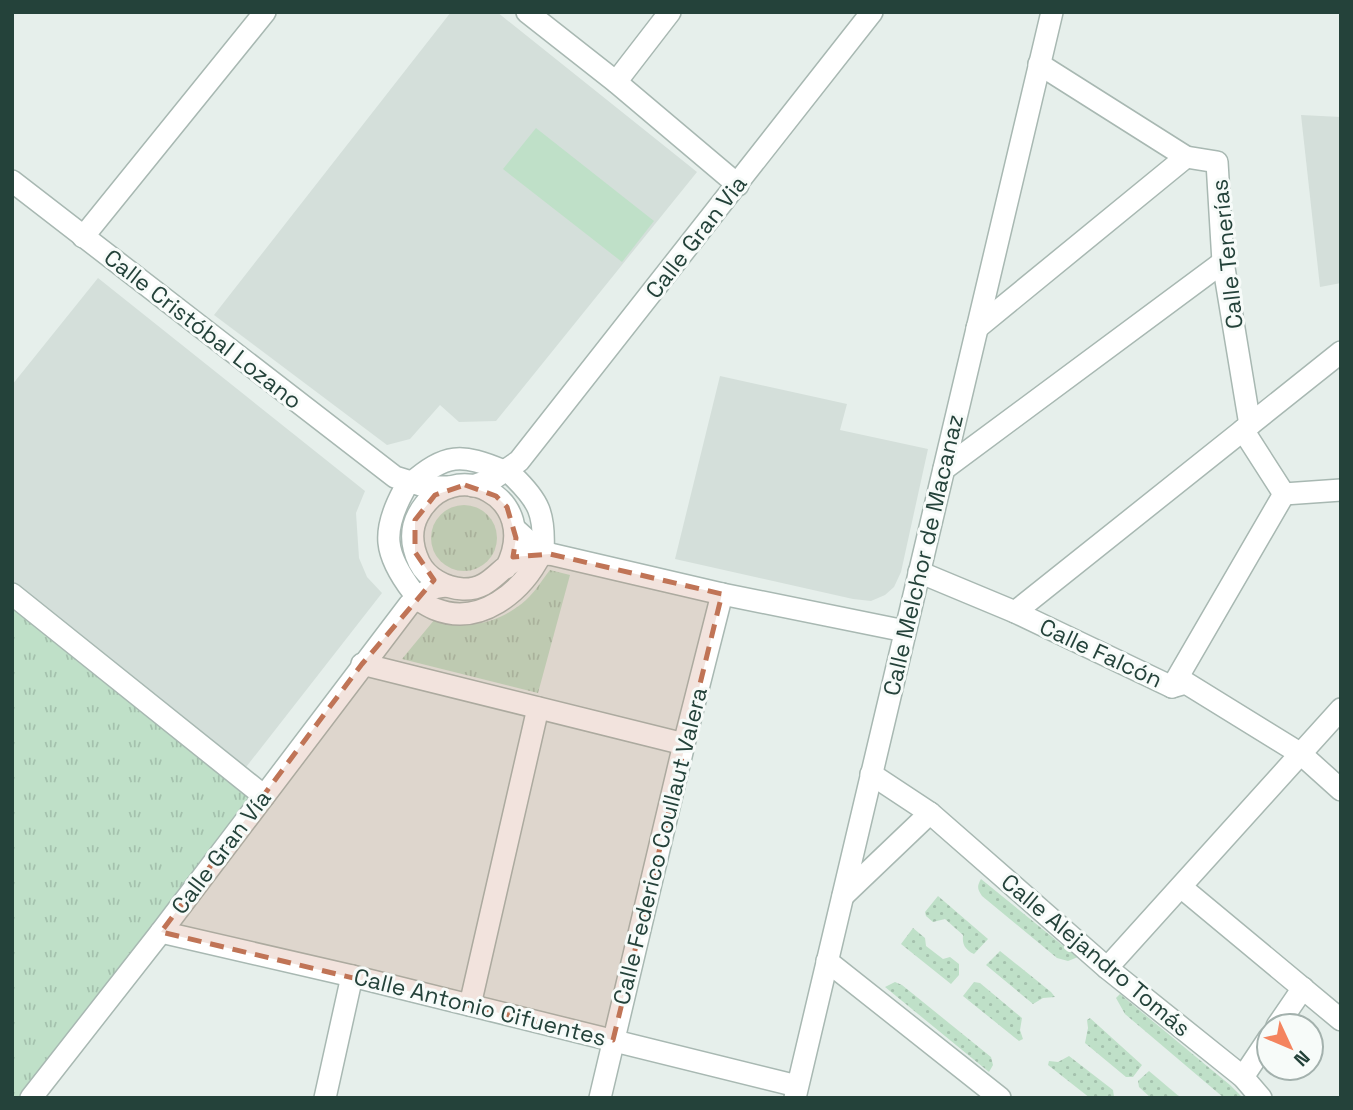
<svg xmlns="http://www.w3.org/2000/svg" width="1353" height="1110" viewBox="0 0 1353 1110" font-family="'Space Grotesk',sans-serif">
<style>
.built{fill:#d4dfda}
.grass{fill:url(#grass-tufts)}
.garden{fill:url(#garden-dots)}
.pitch{fill:#bfe0c8}
.lines{fill:none;stroke-linecap:round;stroke-linejoin:round}
.street-casing{stroke:#a8b8b2;stroke-width:24}
.street{stroke:#fff;stroke-width:21}
.marked{fill:#c07456;fill-opacity:0.2;stroke:#c07456;stroke-width:5;stroke-dasharray:14 9;stroke-linejoin:round}
.labels{text-anchor:middle;dominant-baseline:central;stroke-width:6;stroke-linejoin:round;paint-order:stroke}
.street-label{font-size:23px;fill:#24423a;stroke:#f7fbf9}
</style>
<defs>
<pattern id="grass-tufts" width="24" height="20" patternUnits="userSpaceOnUse" patternTransform="scale(1.75)"><rect width="24" height="20" fill="#bfe0c8"/><path d="M3 7l-1-3M5 7V3M7 7l1-3M15 17l-1-3M17 17v-4M19 17l1-3" fill="none" stroke="#a4c1ad"/></pattern>
<pattern id="garden-dots" width="8" height="8" patternUnits="userSpaceOnUse" patternTransform="scale(1.75)"><rect width="8" height="8" fill="#bfe0c8"/><path d="M2 2h.1M6 6h.1" fill="none" stroke="#a4c1ad" stroke-width="1.8" stroke-linecap="round"/></pattern>
</defs>
<rect width="100%" height="100%" fill="#e6efeb"/>
<g class="built">
<polygon points="451,12 497,12 697,172 496,421 459,422 440,405 410,439 387,445 214,315"/>
<polygon points="1301,115 1341,117 1341,283 1320,287"/>
<polygon points="98,278 365,491 356,513 359,558 367,577 382,593 243,771 12,591 12,385"/>
<polygon points="720,376 847,404 840,430 928,449 901,572 894,587 885,595 871,601 853,599 675,559"/>
</g>
<g class="grass">
<circle cx="464" cy="538" r="33"/>
<path d="M550,570L570,575L538,693L402,659L435,619C467,631 500,623 526,600C535,592 542,580 550,570Z"/>
<polygon points="12,594 264,796 31,1098 12,1098"/>
</g>
<g class="garden">
<path d="M981,879L1072,953L1078,957L1068,961L1057,958L982,896C977,889 977,886 981,879Z"/>
<path d="M938,896L988,939L974,954C965,950 962,944 963,935L945,919L933,922L926,916L925,912Z"/>
<polygon points="913,928 925,938 926,946 943,959 950,957 959,964 959,975 951,984 901,944"/>
<polygon points="1000,951 1051,992 1055,997 1043,998 1033,1004 986,965"/>
<polygon points="895,982 902,985 991,1057 993,1065 989,1072 885,987"/>
<polygon points="974,982 980,983 1022,1018 1020,1030 1023,1039 1019,1041 963,996"/>
<polygon points="1120,994 1230,1085 1243,1098 1224,1098 1125,1014 1116,998"/>
<polygon points="1090,1018 1142,1065 1133,1077 1126,1077 1085,1043 1088,1028 1087,1020"/>
<polygon points="1069,1056 1113,1090 1114,1097 1090,1098 1048,1065 1049,1061 1058,1062"/>
<polygon points="1149,1071 1181,1098 1151,1098 1139,1087 1138,1081"/>
</g>
<polygon class="pitch" points="536,128 654,221 622,262 503,169"/>
<g class="lines">
<defs>
<g id="street">
<polyline points="527,12 616,82 738,185"/>
<polyline points="1039,64 1186,157 1217,162 1223,262 1250,425"/>
<polyline points="616,82 670,12"/>
<polyline points="12,181 395,477 427,487 449,487"/>
<polyline points="83,237 265,12"/>
<polyline points="977,328 1186,157"/>
<polyline points="1243,430 1284,494"/>
<polyline points="944,469 1223,262"/>
<path d="M513,476C539,501 545,514 543,551"/>
<path d="M410,484C446,453 461,453 504,471"/>
<polyline points="473,486 493,479 519,461 872,12"/>
<path d="M404,490C381,532 384,554 413,592"/>
<polyline points="1284,494 1341,490"/>
<polyline points="515,529 536,548 550,554 722,594 905,631"/>
<path d="M506,568C543,497 452,452 418,515C410,530 412,547 419,562C427,578 445,588 463,589C490,590 497,569 518,559C528,555 539,555 550,554"/>
<polyline points="919,572 1015,612 1172,687 1186,683 1301,754 1341,790"/>
<polyline points="12,594 264,796"/>
<path d="M416,599C423,602 429,607 435,609C480,627 522,592 541,554"/>
<polyline points="1015,612 1341,352"/>
<polyline points="362,664 684,744"/>
<polyline points="1172,687 1284,494"/>
<polyline points="871,774 930,813 1107,968 1243,1077 1261,1098"/>
<polyline points="1181,887 1341,1020"/>
<polyline points="843,896 930,813"/>
<polyline points="161,932 352,976 797,1086"/>
<polyline points="827,961 1000,1098"/>
<polyline points="1107,968 1341,709"/>
<polyline points="470,1005 538,708"/>
<polyline points="1277,1026 1303,988"/>
<polyline points="1243,1077 1269,1038"/>
<path d="M31,1098L161,932L409,605C422,593 429,587 447,586"/>
<polyline points="325,1098 352,976"/>
<polyline points="600,1098 684,744 722,594"/>
<polyline points="795,1098 1052,12"/>
</g>
</defs>
<use href="#street" class="street-casing"/>
<use href="#street" class="street"/>
</g>
<path class="marked" d="M465,485L496,496L507,507L516,538L513,557L550,554L722,594L613,1040L161,932L362,664L434,580L415,552V520L435,495Z"/>
<g class="labels">
<g class="street-label">
<text transform="translate(696 237) rotate(-52)">Calle Gran Via</text>
<text transform="translate(1227 254) rotate(-96)">Calle Tenerías</text>
<text transform="translate(203 329) rotate(38)">Calle Cristóbal Lozano</text>
<text transform="translate(923 555) rotate(-77)">Calle Melchor de Macanaz</text>
<text transform="translate(1101 653) rotate(25)">Calle Falcón</text>
<text transform="translate(660 846) rotate(-76)">Calle Federico Coullaut Valera</text>
<text transform="translate(221 852) rotate(-53)">Calle Gran Vía</text>
<text transform="translate(1096 955) rotate(40)">Calle Alejandro Tomás</text>
<text transform="translate(480 1007) rotate(14)">Calle Antonio Cifuentes</text>
</g>
</g>
<rect width="1353" height="1110" fill="none" stroke="#24423a" stroke-width="28"/>
<g transform="translate(1290 1047) rotate(134)"><circle r="33" fill="#f7fbf9" stroke="#a3b1ad" stroke-width="2"/>
<path d="M0-5L12 26L0 18L-12 26Z" fill="#f4845f"/>
<text y="-10" font-size="19" font-weight="bold" text-anchor="middle" fill="#24423a">N</text>
</g>
</svg>
